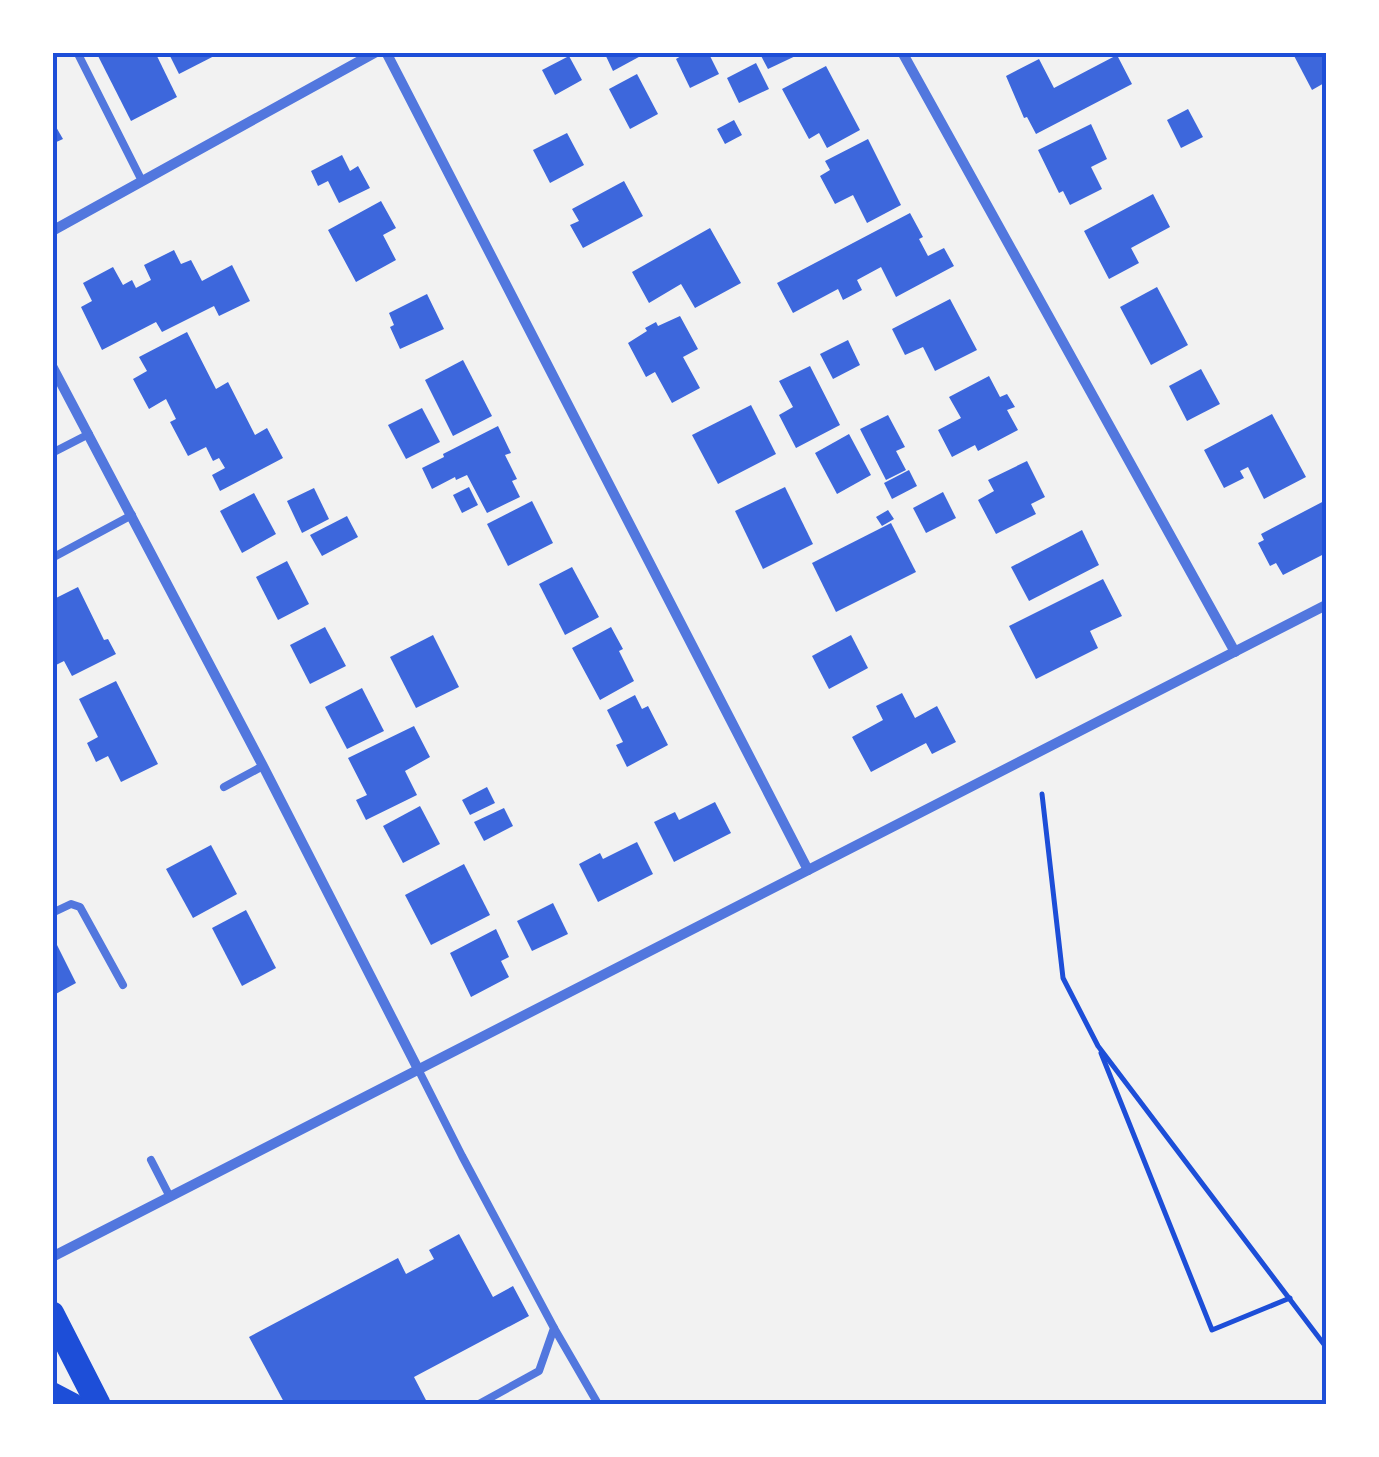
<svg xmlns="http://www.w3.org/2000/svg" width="1379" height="1457" viewBox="0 0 1379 1457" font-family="'Asap Condensed',sans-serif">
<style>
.building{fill:#3d67dc}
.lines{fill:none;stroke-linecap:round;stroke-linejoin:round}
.path{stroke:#1d4ed8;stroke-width:5}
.service{stroke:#5277de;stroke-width:8}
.minor{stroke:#5277de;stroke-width:10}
.primary{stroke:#1d4ed8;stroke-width:22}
.trunk{stroke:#1d4ed8;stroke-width:25}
.neatline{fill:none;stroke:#1d4ed8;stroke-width:4}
</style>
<rect width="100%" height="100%" fill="#f2f2f2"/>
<g class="building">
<polygon points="96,52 155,52 177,97 131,121"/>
<polygon points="168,52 222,52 179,74"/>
<polygon points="604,52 648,52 613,71"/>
<polygon points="688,52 708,52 719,74 690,88 676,59"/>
<polygon points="759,52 804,52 768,69"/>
<polygon points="1292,52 1326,52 1326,82 1312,90"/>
<polygon points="1117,55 1132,84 1036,134 1027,117 1024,118 1006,76 1039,59 1054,88"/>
<polygon points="569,56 582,80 555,95 542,70"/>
<polygon points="756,63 769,89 739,103 727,78"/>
<polygon points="826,66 860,130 827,148 819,133 809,139 782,89"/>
<polygon points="637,74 658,114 630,129 609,89"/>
<polygon points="1188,109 1203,137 1181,148 1167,120"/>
<polygon points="52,120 63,139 52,144"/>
<polygon points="734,120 742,135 725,144 717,129"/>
<polygon points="1091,124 1107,159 1091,167 1102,189 1070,205 1063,191 1059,193 1038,150"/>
<polygon points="567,133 584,165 550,183 533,150"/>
<polygon points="868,139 901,205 867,223 853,195 835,204 820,176 830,170 825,161"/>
<polygon points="342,155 350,171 358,166 370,188 339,203 328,181 318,186 311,171"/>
<polygon points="624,181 643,216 583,248 570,225 579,221 572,209"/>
<polygon points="1153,194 1170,227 1131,248 1139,263 1109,279 1084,231"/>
<polygon points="381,201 396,228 383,235 396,260 356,282 328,230"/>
<polygon points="910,213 923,237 919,239 928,256 944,248 954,266 896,297 881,267 857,280 862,290 843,300 838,289 793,313 777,283"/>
<polygon points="710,228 741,283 695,308 681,284 649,303 632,272"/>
<polygon points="174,250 181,264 191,260 202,281 232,265 250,301 219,316 214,306 162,332 156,322 102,350 81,307 92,301 83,283 113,267 123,285 132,280 136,288 151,280 144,265"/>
<polygon points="1157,287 1188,345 1151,365 1120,307"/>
<polygon points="427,294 444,329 400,349 390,327 394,325 389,313"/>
<polygon points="950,299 977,350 935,371 923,347 905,355 892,329"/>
<polygon points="680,316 698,349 683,357 700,388 672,403 655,372 646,377 628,343 647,331 645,328 656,322 658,326"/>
<polygon points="187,332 216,389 228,382 255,435 267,428 283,458 220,491 212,475 225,468 219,458 213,461 206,447 188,456 170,422 176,419 166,399 149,409 133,379 147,371 139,357"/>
<polygon points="848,340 860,365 833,379 820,354"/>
<polygon points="463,360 492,416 453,436 425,380"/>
<polygon points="810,366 840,425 796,448 779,415 793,407 779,381"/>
<polygon points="1201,369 1220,404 1187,421 1169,386"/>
<polygon points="989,376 1000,397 1007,394 1015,407 1007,410 1018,430 978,451 975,445 952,457 938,430 961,418 949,397"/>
<polygon points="751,405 776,454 718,484 692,435"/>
<polygon points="422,408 440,442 406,459 388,425"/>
<polygon points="1272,414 1306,477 1264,499 1248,467 1240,471 1244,478 1224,488 1204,450"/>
<polygon points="888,415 905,447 896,451 906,470 886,480 860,429"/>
<polygon points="498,426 511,453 505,455 517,479 512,481 520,497 487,513 467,475 456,480 455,477 432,489 422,468 444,457 443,454"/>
<polygon points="849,434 871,475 837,494 815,453"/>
<polygon points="1027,461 1045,497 1031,504 1036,514 996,534 978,500 994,491 988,480"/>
<polygon points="909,470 917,486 892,499 884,483"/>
<polygon points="469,487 478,505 462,513 453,495"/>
<polygon points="785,487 813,544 763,569 735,511"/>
<polygon points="314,488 329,519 302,533 287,501"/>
<polygon points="943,492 956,518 926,533 913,508"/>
<polygon points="254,493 276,534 242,553 220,511"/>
<polygon points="1326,500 1326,553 1283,575 1276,563 1270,566 1258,543 1264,540 1261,534"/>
<polygon points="532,501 553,543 508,566 487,524"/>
<polygon points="888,510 894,519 882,526 876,517"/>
<polygon points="347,516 358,537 322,556 310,535"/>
<polygon points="891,523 916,572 836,612 812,563"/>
<polygon points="1082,530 1099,565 1029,601 1011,567"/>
<polygon points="287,561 309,604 278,620 256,577"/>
<polygon points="572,567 599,617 565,635 539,584"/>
<polygon points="1103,579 1122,616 1090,631 1098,648 1036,679 1009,626"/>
<polygon points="78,587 104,640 108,639 116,654 72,676 64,661 52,667 52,600"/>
<polygon points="325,627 346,666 310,684 290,645"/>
<polygon points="611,627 623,649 619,651 634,681 600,700 572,648"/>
<polygon points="433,635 459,687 416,708 390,657"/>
<polygon points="851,635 868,668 829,689 812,656"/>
<polygon points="116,681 158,764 121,782 108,756 96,762 87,743 98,737 79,699"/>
<polygon points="362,688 384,731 347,749 325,707"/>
<polygon points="902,693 915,718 937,706 956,742 932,754 926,743 871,772 852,737 883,720 876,706"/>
<polygon points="635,695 642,709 648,706 668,745 627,767 616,745 623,742 607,710"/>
<polygon points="414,726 430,757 405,771 417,795 366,820 356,800 367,795 348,758"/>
<polygon points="487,787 495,803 470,815 462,800"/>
<polygon points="715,802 731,833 674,862 654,822 675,812 679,820"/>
<polygon points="420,806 440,844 403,863 383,826"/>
<polygon points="504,808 513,826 484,841 474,822"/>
<polygon points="637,842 653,874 598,902 579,864 600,853 603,859"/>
<polygon points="211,845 237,894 193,918 166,869"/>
<polygon points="464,864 490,915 431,945 405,895"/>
<polygon points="553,903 568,934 532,951 517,921"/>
<polygon points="246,910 276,968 242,986 212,928"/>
<polygon points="496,929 509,957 501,961 509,977 471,997 450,953"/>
<polygon points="52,935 76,983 52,996"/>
<polygon points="459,1234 493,1297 513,1286 529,1316 414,1377 428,1404 285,1404 249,1337 398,1258 406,1274 434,1259 429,1250"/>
</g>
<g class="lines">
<g class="path">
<polyline points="1042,794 1063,978 1098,1046 1326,1347"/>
<polyline points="1101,1053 1212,1330 1290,1298"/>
<polyline points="1102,1404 1106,1404"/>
</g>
<g class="service">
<polyline points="77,52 142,181"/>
<polyline points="52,453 89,434"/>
<polyline points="52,558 132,515"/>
<polyline points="224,787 263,766"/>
<polyline points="52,913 71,904 80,907 123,985"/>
<polyline points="418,1069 462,1156 554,1328 539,1371 479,1404"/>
<polyline points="151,1160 170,1197"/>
<polyline points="554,1328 598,1404"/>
</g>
<g class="minor">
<polyline points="386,52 808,870"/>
<polyline points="902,52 1235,652"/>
<polyline points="52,231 376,52"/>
<polyline points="52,366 263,766 418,1069"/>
<polyline points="52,1257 1326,605"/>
</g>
<polyline class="primary" points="52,1393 73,1404"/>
<polyline class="trunk" points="52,1314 98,1404"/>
</g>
<rect width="1379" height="1457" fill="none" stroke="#ffffff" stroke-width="110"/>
<rect x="55" y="55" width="1269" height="1347" class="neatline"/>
</svg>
